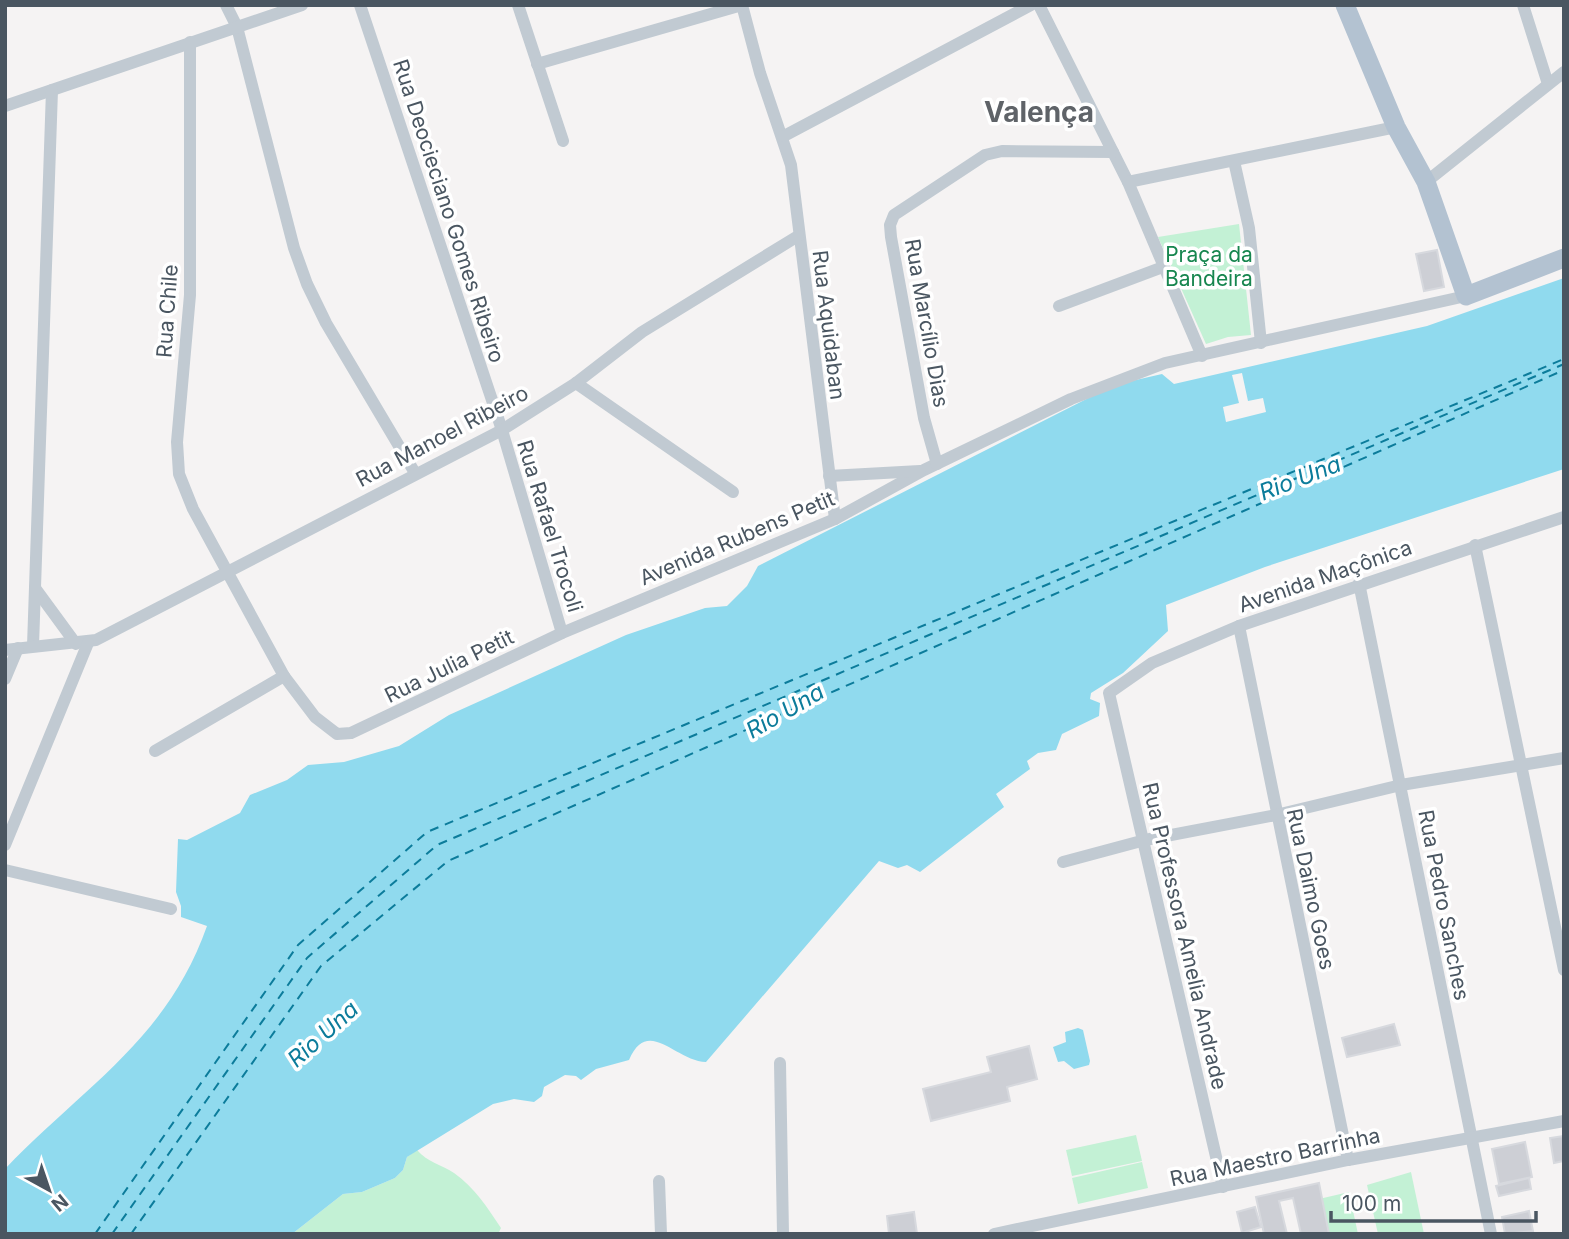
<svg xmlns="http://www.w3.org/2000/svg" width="1569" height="1239" viewBox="0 0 1569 1239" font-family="Inter,sans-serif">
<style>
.green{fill:#c3f1d5}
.water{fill:#90daee}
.pier{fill:#f5f3f3}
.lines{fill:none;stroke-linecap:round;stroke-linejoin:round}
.ferry{stroke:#0c7c9b;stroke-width:2;stroke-dasharray:9 7;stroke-linecap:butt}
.building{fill:#cdcfd5;stroke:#d7d9de;stroke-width:2}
.street{stroke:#c1cad2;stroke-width:12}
.primary{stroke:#b3c2d1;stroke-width:19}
.labels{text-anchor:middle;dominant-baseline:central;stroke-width:7;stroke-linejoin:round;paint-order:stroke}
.street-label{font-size:21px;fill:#4a5661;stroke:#fff}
.park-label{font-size:21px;fill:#17864f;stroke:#fff}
.water-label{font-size:23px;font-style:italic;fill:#0c7c9b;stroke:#fff}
.district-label{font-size:28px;font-weight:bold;fill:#5f6368;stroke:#fff}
</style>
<rect width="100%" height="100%" fill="#f5f3f3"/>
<g class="green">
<polygon points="1239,224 1251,335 1228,337 1206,344 1158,237"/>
<polygon points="1136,1135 1142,1161 1072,1176 1066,1150"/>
<path d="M417,1150C428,1163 441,1164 454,1173C475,1188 487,1207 501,1228L498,1234H292L343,1194L362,1192L395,1178L403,1170L407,1157Z"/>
<polygon points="1142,1162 1148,1188 1078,1204 1072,1178"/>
<polygon points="1411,1172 1424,1234 1378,1234 1367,1185"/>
<polygon points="1349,1192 1358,1234 1327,1234 1319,1199"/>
</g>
<g class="water">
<path d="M1564,278V469L1265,567L1166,605L1168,631L1123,673L1091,693L1090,699L1100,703L1099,716L1062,734L1056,750L1038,753L1027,761L1030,769L996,794L1004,807L920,872L907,865L898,868L879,861L706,1062C675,1061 648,1016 629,1060L596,1069L581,1080L576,1076L565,1075L544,1087L542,1096L534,1102L514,1099L493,1104L407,1157L403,1170L395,1178L362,1192L343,1194L292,1234H5V1169C83,1087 167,1040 207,926L181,917V906L176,892L178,839L187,840L240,813L250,795L287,780L308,765L344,762L399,746L449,715L626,635L705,608L727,606L747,586L758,566L1114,385L1162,374L1174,384L1427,326Z"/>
<polygon points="1078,1028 1083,1030 1090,1061 1089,1065 1074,1069 1064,1061 1058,1062 1053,1047 1066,1042 1065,1032"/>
</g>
<polygon class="pier" points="1242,373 1248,401 1263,398 1266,412 1226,422 1223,407 1239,403 1232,375"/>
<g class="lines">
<g class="ferry">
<polyline points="95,1234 298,945 427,832 1564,359"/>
<polyline points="112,1234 307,958 437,845 1564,364"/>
<polyline points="131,1234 321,966 448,861 1564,370"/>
</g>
</g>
<g class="building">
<polygon points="1437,250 1444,287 1424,291 1416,254"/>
<polygon points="1394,1024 1400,1045 1347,1057 1342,1038"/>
<polygon points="1029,1046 1037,1079 1007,1087 1010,1101 931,1121 923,1089 991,1072 987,1057"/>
<polygon points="1564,1136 1564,1161 1554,1163 1550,1138"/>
<polygon points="1525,1142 1532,1177 1499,1184 1492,1149"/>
<polygon points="1529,1178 1531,1189 1499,1196 1496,1186"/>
<polygon points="1319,1183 1329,1234 1301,1234 1293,1198 1279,1201 1287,1234 1264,1234 1256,1197"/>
<polygon points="1255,1207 1261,1227 1242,1233 1237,1212"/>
<polygon points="1529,1211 1533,1231 1505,1234 1502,1217"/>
<polygon points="914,1212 917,1234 889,1234 887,1216"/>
</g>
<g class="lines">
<g class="street">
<polyline points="226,5 237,27 294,248 307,284 326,323 415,473"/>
<polyline points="360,5 502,430 562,633"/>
<polyline points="518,5 563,141"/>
<polyline points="742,5 760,73 791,165 835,519"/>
<polyline points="1039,5 1128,182 1202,356"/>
<polyline points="1523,5 1548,84"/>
<polyline points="190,42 190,295 177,442 179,474 193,509 284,676 315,717 337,734 351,733 562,633 835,519 924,470 1071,399 1165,363 1466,296"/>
<polyline points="537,64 742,5"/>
<polyline points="5,106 302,5"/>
<polyline points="784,136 1031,5"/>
<polyline points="1234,161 1249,228 1261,343"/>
<polyline points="1128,182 1396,127"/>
<polyline points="1426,182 1564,72"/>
<polyline points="1059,306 1163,267"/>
<polyline points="576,383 733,492"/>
<polyline points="937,464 924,418 891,237 890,225 894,215 985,155 1002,151 1113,152"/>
<polyline points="829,476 920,471"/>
<polyline points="1475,545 1564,970"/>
<polyline points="1359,583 1491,1234"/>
<polyline points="35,588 76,644"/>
<polyline points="1239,626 1348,1160"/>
<polyline points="33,646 52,90"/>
<polyline points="5,650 96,640 502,430 576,383 642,332 798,236"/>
<polyline points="5,679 18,648"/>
<polyline points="155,751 284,676"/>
<polyline points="5,845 88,643"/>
<polyline points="1063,862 1145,840 1276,815 1401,785 1564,758"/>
<polyline points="5,870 171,909"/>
<polyline points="780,1063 783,1234"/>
<polyline points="659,1181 661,1234"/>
<polyline points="1223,1187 1109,693 1152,663 1239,626 1564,517"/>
<polyline points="994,1234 1348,1160 1564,1121"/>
</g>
<polyline class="primary" points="1345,5 1396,127 1426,182 1466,296 1564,258"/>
</g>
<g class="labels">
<g class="street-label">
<text transform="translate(449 211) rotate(72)">Rua Deocieciano Gomes Ribeiro</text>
<text transform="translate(167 311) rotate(-86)">Rua Chile</text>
<text transform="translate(927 323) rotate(80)">Rua Marcílio Dias</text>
<text transform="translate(829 325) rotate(83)">Rua Aquidaban</text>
<text transform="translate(442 436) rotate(-28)">Rua Manoel Ribeiro</text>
<text transform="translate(550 526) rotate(73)">Rua Rafael Trocoli</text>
<text transform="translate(737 538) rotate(-23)">Avenida Rubens Petit</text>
<text transform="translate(1325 576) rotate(-19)">Avenida Maçônica</text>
<text transform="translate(449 666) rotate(-26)">Rua Julia Petit</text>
<text transform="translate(1311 889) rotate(78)">Rua Daimo Goes</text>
<text transform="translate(1444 905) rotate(79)">Rua Pedro Sanches</text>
<text transform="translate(1185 936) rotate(77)">Rua Professora Amelia Andrade</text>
<text transform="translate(1275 1157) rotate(-12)">Rua Maestro Barrinha</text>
</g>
<g class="park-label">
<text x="1209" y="254">Praça da<tspan x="1209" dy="24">Bandeira</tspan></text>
</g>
<g class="water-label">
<text transform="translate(1300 478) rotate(-21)">Rio Una</text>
<text transform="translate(785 711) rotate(-30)">Rio Una</text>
<text transform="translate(323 1034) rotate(-42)">Rio Una</text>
</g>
<g class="district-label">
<text x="1039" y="112">Valença</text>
</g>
</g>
<rect width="1569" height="1239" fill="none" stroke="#4a5661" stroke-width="14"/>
<g transform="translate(49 1190) rotate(140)" stroke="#ffffff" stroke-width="5" paint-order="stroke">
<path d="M0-5L12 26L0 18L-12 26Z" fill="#4a5661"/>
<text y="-10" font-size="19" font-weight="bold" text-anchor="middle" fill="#4a5661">N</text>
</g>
<path d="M1331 1211v10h205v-10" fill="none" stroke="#4a5661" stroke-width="3.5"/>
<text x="1342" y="1211" font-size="21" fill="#4a5661" stroke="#ffffff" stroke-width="5" paint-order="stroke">100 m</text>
</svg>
